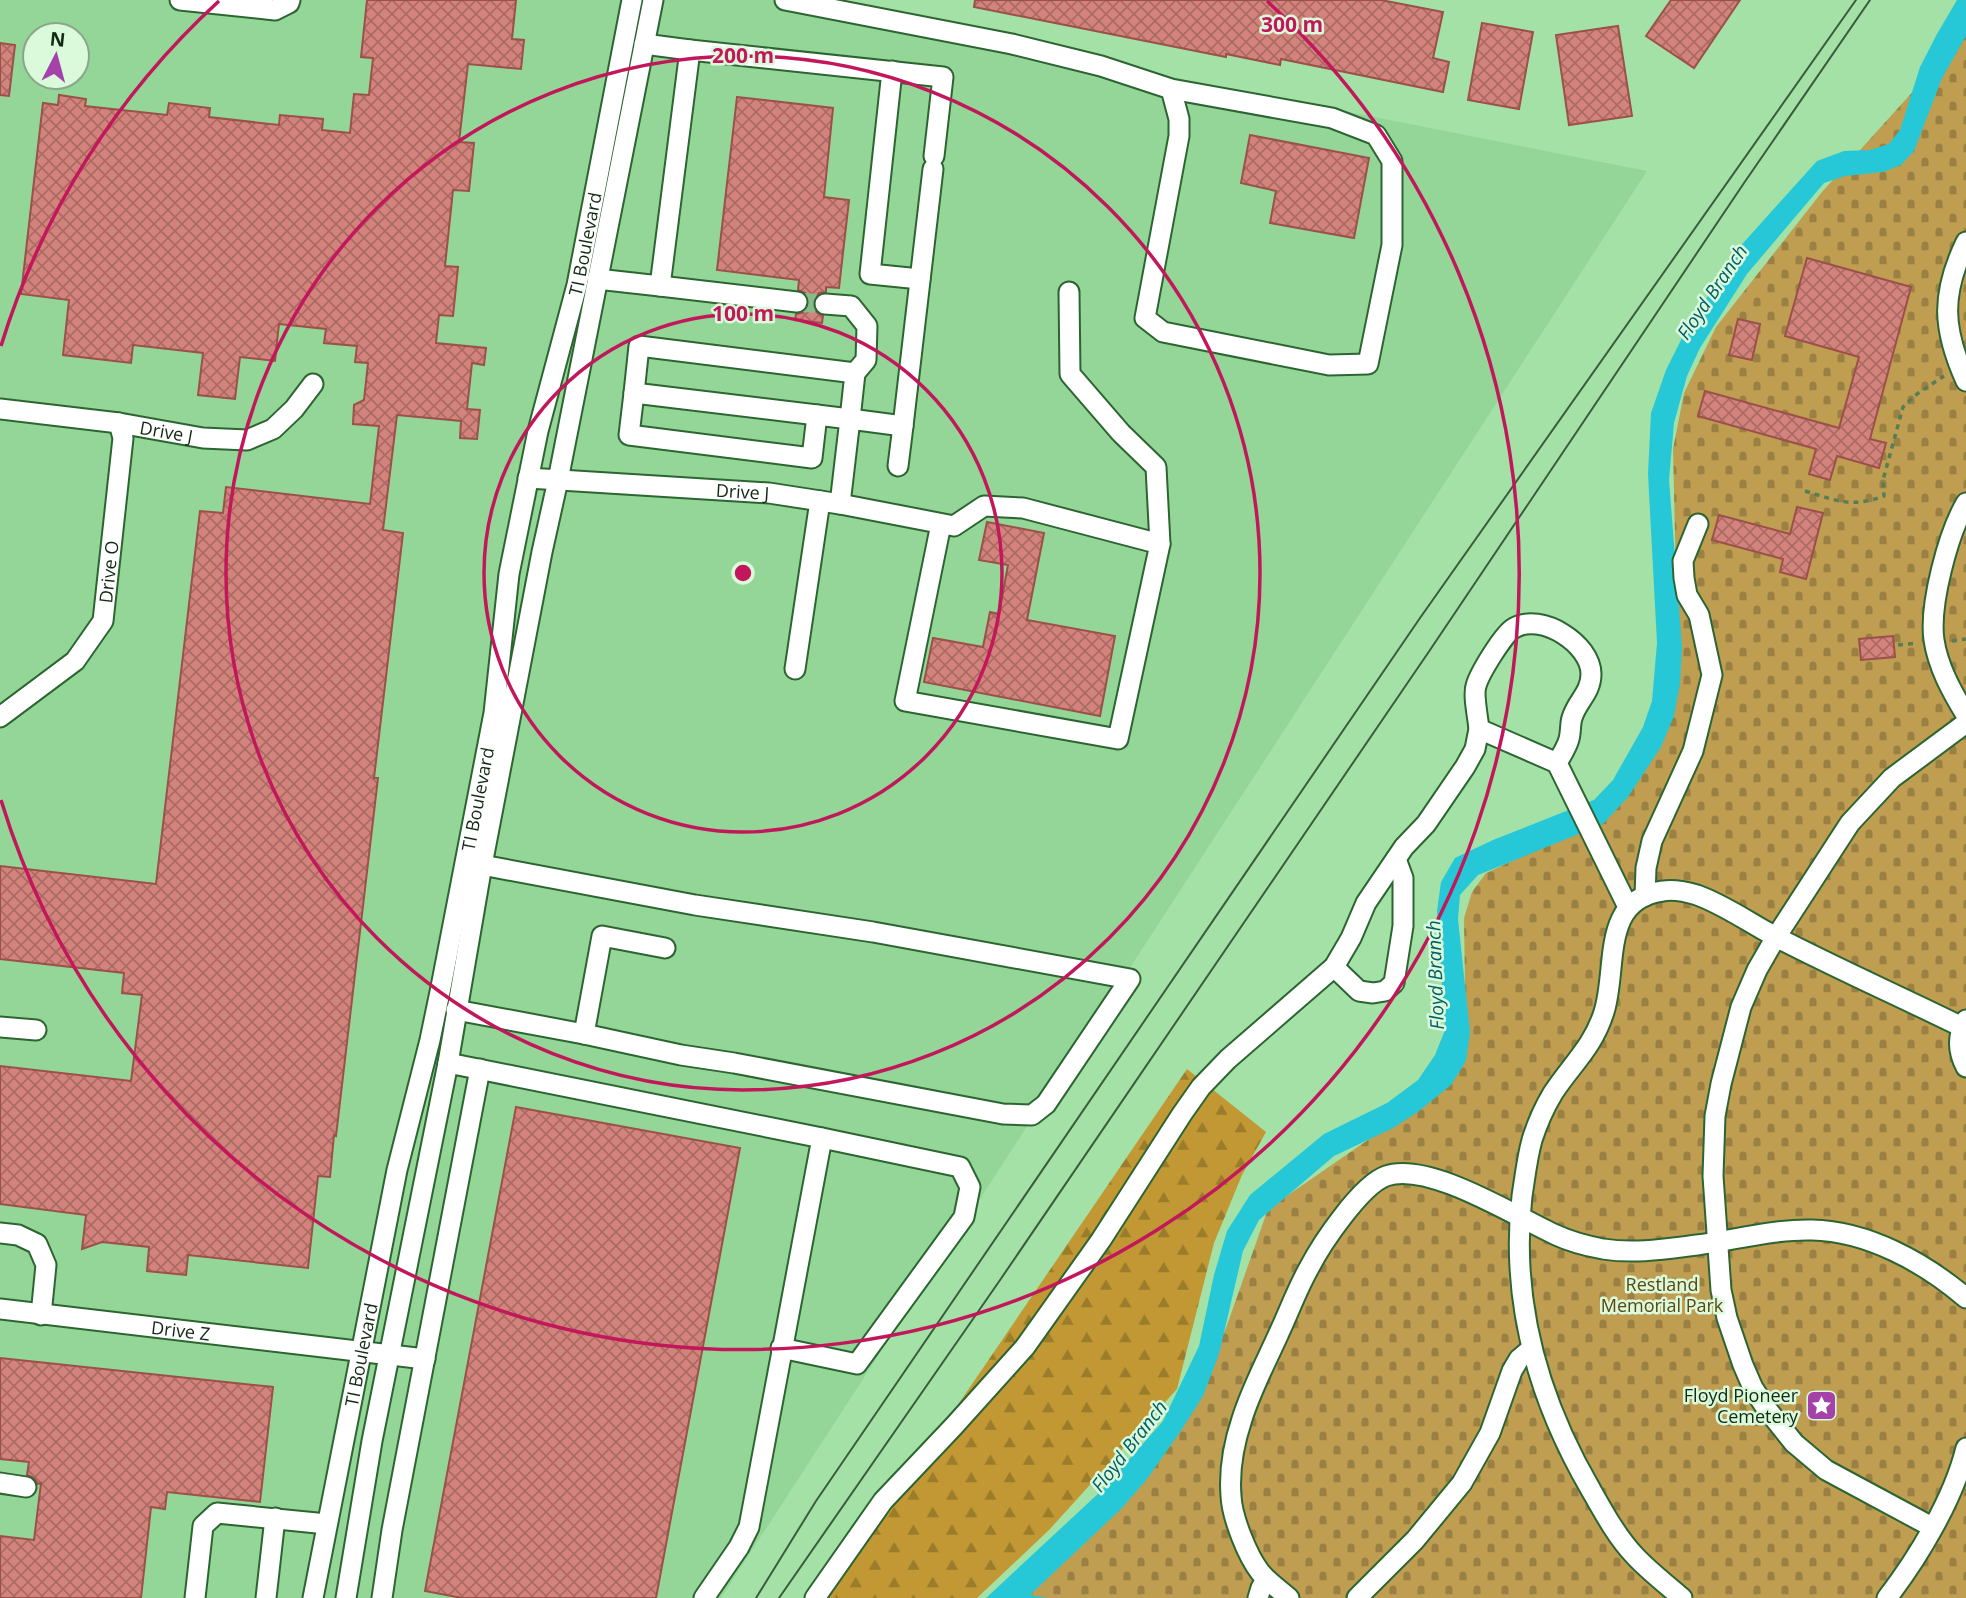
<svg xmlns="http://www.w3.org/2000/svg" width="1966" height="1598" viewBox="0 0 1966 1598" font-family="'Open Sans',sans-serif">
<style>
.built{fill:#93d697;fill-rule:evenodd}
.forest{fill:url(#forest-firs)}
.cemetery{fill:url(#cemetery-stones)}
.water{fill:#26c8d8}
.building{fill:url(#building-cross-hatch);stroke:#9b504a;stroke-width:2}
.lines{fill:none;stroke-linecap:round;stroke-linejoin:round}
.minor-tunnel{stroke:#87bc8a;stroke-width:19;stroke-dasharray:19 10;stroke-linecap:butt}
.minor-casing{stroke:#2c6531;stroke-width:23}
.path{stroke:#557e57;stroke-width:3.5;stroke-dasharray:5 5;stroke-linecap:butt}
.minor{stroke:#fff;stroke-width:19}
.tram{stroke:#3a5d3d;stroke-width:2}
.ring{fill:none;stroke:#c2185b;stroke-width:3.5}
.labels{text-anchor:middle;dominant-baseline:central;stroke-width:5;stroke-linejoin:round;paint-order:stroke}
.street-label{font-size:18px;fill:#122a14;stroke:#dbf9db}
.park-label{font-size:18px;fill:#5c4611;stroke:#dbf9db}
.poi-label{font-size:18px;fill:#122a14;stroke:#dbf9db;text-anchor:end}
.water-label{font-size:19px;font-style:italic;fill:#005c65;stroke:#dbf9db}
.centre{fill:#c2185b;stroke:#dbf9db;stroke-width:3.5}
.ring-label{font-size:21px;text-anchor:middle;font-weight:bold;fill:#c2185b;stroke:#dbf9db;stroke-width:5;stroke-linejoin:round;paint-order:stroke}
</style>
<defs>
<pattern id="forest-firs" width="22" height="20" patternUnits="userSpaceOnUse" patternTransform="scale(1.75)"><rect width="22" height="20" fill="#c19833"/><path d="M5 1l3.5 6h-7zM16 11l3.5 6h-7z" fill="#9b7c2a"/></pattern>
<pattern id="cemetery-stones" width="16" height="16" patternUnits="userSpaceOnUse" patternTransform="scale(1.75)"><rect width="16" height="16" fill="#bf9d51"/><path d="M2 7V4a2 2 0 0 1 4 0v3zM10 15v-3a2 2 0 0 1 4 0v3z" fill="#9a8042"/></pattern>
<pattern id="building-cross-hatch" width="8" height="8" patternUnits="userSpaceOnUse" patternTransform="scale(1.75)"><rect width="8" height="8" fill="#d3837b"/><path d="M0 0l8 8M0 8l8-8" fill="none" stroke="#aa6b64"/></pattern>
</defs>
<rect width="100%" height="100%" fill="#a4e1a7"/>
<path class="built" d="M0,0H784L1647,171L721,1598H0ZM35,35H77V77H35Z"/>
<polygon class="forest" points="1187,1069 1266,1132 1242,1175 1214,1243 1177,1389 1049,1530 977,1598 826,1598"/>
<polygon class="cemetery" points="1966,33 1966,1598 1018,1598 1183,1419 1226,1328 1268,1209 1436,1093 1466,1052 1464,918 1472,892 1486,873 1610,816 1678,663 1673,449 1684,393 1716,327 1822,192"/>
<polygon class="water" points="1957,0 1966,0 1966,36 1942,78 1914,151 1901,165 1883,172 1845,176 1824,183 1747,274 1700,348 1687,376 1674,423 1669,480 1682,646 1680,684 1674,716 1661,747 1628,797 1603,824 1478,875 1460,895 1458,919 1470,1032 1466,1061 1451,1085 1419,1111 1393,1128 1334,1156 1259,1220 1243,1251 1219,1354 1203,1396 1180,1432 1147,1479 1122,1508 1030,1595 1048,1598 986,1598 1101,1491 1163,1421 1199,1346 1214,1275 1227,1231 1250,1195 1324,1134 1387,1103 1418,1080 1435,1055 1445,1030 1437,911 1441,882 1455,858 1493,840 1594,800 1613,780 1643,727 1652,701 1657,643 1648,474 1651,413 1666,370 1683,336 1736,251 1817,161 1844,151 1870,150 1889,144 1900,130 1920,67 1937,34"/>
<g class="building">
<polygon points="367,0 516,0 512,39 524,40 521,69 468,64 459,142 474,143 469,191 453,190 445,266 458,267 453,316 439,315 436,343 486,348 484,365 472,363 467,409 480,410 477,439 460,438 461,421 397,415 383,530 403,533 374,778 378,778 336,1136 334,1135 330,1177 318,1176 308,1268 188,1255 186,1275 147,1271 149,1247 102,1242 82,1249 86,1215 0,1204 0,1066 131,1081 142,995 122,993 124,973 0,959 0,866 156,884 200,511 223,513 226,487 370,504 379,426 353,424 354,405 364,400 368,363 355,362 357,346 324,343 326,329 279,324 275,361 240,357 235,399 198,395 203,353 133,345 131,363 63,355 69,300 21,294 43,103 58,105 59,95 86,99 85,106 167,115 169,103 210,108 209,117 279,125 280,115 323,119 322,130 350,133 354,94 369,95 373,58 361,57"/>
<polygon points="975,0 1381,0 1443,12 1433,58 1449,62 1443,92 1281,59 1280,65 1226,54 1226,57 1045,21 974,7"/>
<polygon points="1671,0 1740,0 1694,68 1646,36"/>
<polygon points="1482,23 1533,32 1519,109 1468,100"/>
<polygon points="1618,26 1632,116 1569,125 1556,35"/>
<polygon points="0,43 15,45 9,96 0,95"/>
<polygon points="737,97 833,108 824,197 849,200 839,288 826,287 826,292 819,293 813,302 814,310 823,316 822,323 795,320 796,314 801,313 806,310 809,303 805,293 798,290 799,280 717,270"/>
<polygon points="1250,135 1369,158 1354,238 1270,223 1276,191 1241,183"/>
<polygon points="1807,258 1911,287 1870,439 1886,443 1879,468 1837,456 1830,480 1809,474 1816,449 1698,416 1705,391 1839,428 1859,357 1785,336"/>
<polygon points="1738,319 1760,324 1752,360 1729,355"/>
<polygon points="1797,507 1823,513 1806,579 1780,572 1783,559 1712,540 1719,515 1790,534"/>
<polygon points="987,522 1044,533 1027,620 1115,636 1100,716 924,682 933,638 983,647 990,612 999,614 1008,565 979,560"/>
<polygon points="1893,636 1895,657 1861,660 1859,639"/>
<polygon points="516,1107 740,1148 656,1598 462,1598 425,1591"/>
<polygon points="0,1358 273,1387 260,1502 167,1492 165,1509 151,1507 141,1598 0,1598 0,1536 34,1540 41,1483 38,1484 34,1478 27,1475 29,1462 0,1459"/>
</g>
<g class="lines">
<polyline class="minor-tunnel" points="797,302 825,304"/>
<defs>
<g id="minor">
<polyline points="180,0 275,10 289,3 290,0"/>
<polyline points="785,0 1012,44 1101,66 1171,89 1179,119 1179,136 1145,318 1163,332 1329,365 1368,364 1392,245 1392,161 1376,135 1332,118 1171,89"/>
<polyline points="644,44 690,50"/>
<polyline points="892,71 870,274 920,279"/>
<path d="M1966,242C1941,294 1942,328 1966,381"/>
<polyline points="597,279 660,286 690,50 943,77 934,156"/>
<polyline points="660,286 797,302"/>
<polyline points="1069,292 1070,374 1121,433 1156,467 1160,544"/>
<polyline points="825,304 851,306 867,326 866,360 855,373"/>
<polyline points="634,393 629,435 812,458 817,415"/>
<path id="s1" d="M0,409L119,423L203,438L247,440L273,429L294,409L313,384"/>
<polyline points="898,466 903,426"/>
<path id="s2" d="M528,478L769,493L840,504L954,526L984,506L1023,508L1160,544L1118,739L905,701L941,524"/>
<path d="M1966,503C1948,534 1929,605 1934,640C1938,667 1952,692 1966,715"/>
<polyline points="840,504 850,419 634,393 639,346 855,373 850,419 903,426 933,169"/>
<polyline points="795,669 820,501"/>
<path id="s3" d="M0,717L75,661L103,621L123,438L119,423"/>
<path d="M1557,763L1479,729C1478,718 1473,695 1476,686C1479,674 1504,633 1514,628C1541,612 1591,644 1591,674C1591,693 1577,701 1572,718C1570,724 1571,732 1569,739C1567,747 1561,756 1557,763L1628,907"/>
<polyline points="482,865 695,905 873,932 1130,979 1046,1104 1032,1115 1003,1114 734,1063 681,1055 584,1034"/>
<polyline points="1645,896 1646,868 1652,841 1693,751 1712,675 1699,615 1687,595 1684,578 1683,561 1698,524"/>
<polyline points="1334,967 1359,991 1373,993 1385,991 1394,983 1403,926 1403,878 1396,859"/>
<polyline points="456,1010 584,1034 602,936 665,948"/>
<path d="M1966,1020C1957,1036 1958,1052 1966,1067"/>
<polyline points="0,1027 36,1030"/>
<polyline points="448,1063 822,1138 749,1527 739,1547 704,1598"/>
<polyline points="0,1233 18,1235 37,1244 46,1265 41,1315"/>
<path id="s4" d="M0,1309L425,1359"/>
<polyline points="781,1348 857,1364 964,1217 970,1187 960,1167 822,1138"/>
<polyline points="0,1483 26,1487"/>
<polyline points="1932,1527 1826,1470 1794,1443 1766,1408 1753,1388 1743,1365 1727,1318 1721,1290 1713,1176 1715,1116 1721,1084 1741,1007 1757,970 1776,937 1850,823 1892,778 1966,723"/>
<polyline points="195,1598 203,1526 217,1513 327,1524"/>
<polyline points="266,1598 275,1518"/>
<path id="s5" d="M313,1598L397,1170L430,1040L441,987L494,713L509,574L538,431L577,285L632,0"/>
<polyline points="346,1598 372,1441 448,1063 482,865 542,552 558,480 653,0"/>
<polyline points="382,1598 392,1530 480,1069"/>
<polyline points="815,1598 883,1501 954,1426 1025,1347 1101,1240 1182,1114 1201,1087 1228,1059 1334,967 1351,938 1366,903 1404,847 1426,824 1465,767 1475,749 1479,729"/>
<polyline points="1258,1598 1261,1588 1266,1579"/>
<path d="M1289,1598C1280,1590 1268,1582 1260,1572C1247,1555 1232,1517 1231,1496C1229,1471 1234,1443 1242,1419C1251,1390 1266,1362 1279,1333C1289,1312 1297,1289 1309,1268C1322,1243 1361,1185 1386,1176C1429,1161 1516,1217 1556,1235C1571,1242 1587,1246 1603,1249C1635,1254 1665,1249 1697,1245C1735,1240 1774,1229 1812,1230C1868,1231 1925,1263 1966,1298"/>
<polyline points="1357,1598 1415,1540 1462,1483 1490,1433 1512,1371 1519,1359 1531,1349"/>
<path d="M1682,1598C1666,1584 1649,1571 1635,1556C1617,1537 1604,1513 1591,1490C1538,1399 1510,1302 1522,1196C1525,1177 1527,1158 1532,1140C1537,1124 1544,1108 1553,1093C1572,1064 1593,1047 1604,1012C1618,968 1600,899 1663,891C1674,889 1687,892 1697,895C1725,905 1751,924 1778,938C1838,969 1901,997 1962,1027"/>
<path d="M1887,1598C1918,1558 1954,1498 1966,1448"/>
</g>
</defs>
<use href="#minor" class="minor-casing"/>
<g class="path">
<path d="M1805,491C1838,501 1851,508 1884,496L1883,480L1903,407L1917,394L1944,376"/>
<polyline points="1952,641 1966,639"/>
<polyline points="1898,645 1917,643"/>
</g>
<use href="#minor" class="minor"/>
<g class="tram">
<polyline points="756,1598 816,1501 1420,618 1856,0"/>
<polyline points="779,1598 998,1283 1430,650 1744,183 1870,0"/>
</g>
</g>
<g class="ring">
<circle cx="743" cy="573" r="259"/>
<circle cx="743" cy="573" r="517"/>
<path d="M1 346A776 776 0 0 1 219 1M1267 1A776 776 0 1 1 1 800"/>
</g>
<defs>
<symbol id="sight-square" viewBox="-11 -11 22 22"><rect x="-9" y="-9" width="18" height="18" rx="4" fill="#a442a9" stroke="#dbf9db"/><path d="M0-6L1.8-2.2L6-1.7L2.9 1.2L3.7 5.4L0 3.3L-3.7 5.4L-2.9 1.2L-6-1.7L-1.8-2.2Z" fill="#fff"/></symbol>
</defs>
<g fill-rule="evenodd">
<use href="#sight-square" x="1804" y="1388" width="35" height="35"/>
</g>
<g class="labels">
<g class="street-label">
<text stroke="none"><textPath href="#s5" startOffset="1382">TI Boulevard</textPath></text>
<text stroke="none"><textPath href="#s1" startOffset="168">Drive J</textPath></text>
<text stroke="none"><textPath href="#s2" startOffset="215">Drive J</textPath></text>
<text stroke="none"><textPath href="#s3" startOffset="192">Drive O</textPath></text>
<text stroke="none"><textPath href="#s5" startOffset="816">TI Boulevard</textPath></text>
<text stroke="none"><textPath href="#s4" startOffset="182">Drive Z</textPath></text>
<text stroke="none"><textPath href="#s5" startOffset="248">TI Boulevard</textPath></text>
</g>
<g class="park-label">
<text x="1662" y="1284">Restland<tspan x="1662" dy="21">Memorial Park</tspan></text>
</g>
<g class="poi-label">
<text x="1798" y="1395">Floyd Pioneer<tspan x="1798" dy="21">Cemetery</tspan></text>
</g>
<g class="water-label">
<text transform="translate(1712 292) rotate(-56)">Floyd Branch</text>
<text transform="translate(1435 975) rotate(-92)">Floyd Branch</text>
<text transform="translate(1129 1446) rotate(-52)">Floyd Branch</text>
</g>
</g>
<circle cx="743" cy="573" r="10" class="centre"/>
<g class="ring-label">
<text x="1292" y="32">300 m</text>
<text x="743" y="63">200 m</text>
<text x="743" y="321">100 m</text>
</g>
<g transform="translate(56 56) rotate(6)"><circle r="33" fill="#dbf9db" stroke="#8ba68b" stroke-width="2"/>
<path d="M0-5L12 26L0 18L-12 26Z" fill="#a442a9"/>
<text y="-10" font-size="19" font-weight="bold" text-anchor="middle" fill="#122a14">N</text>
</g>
</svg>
